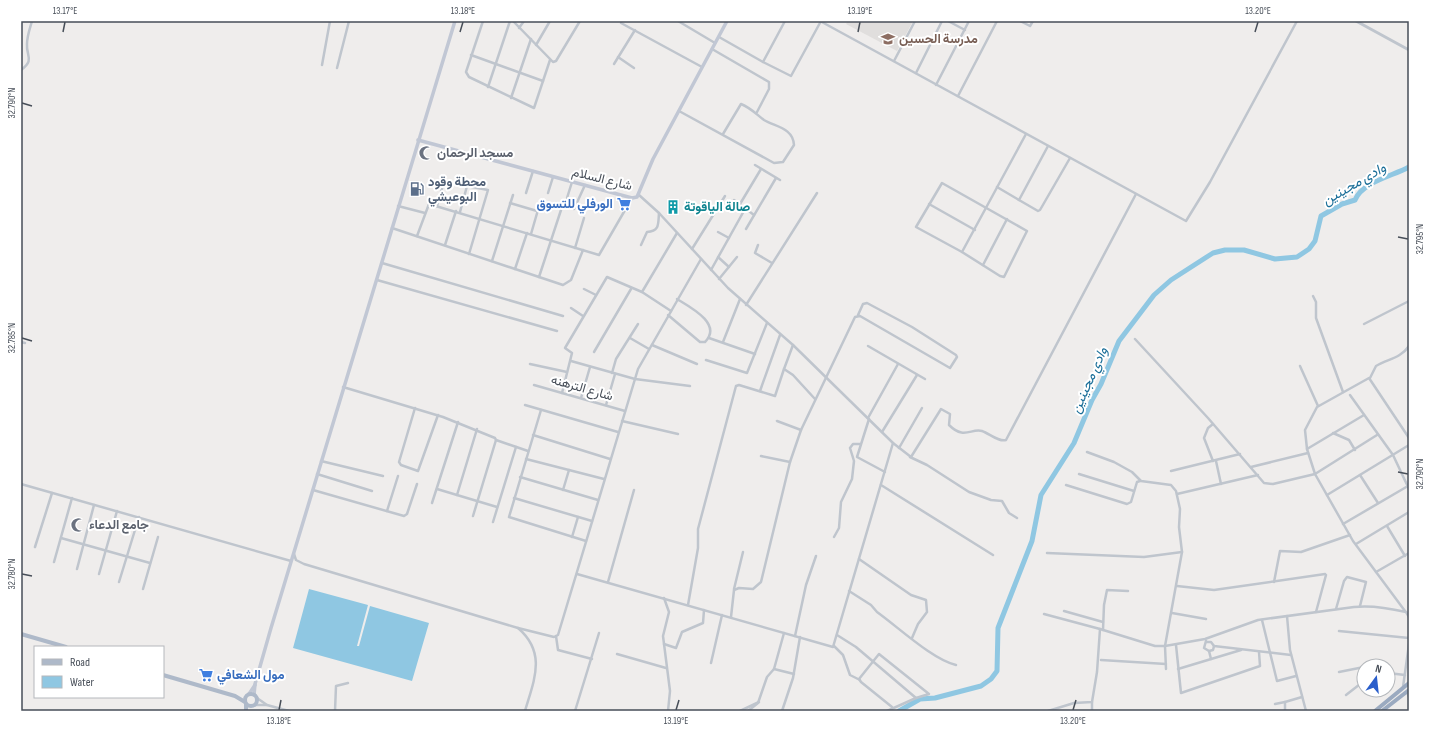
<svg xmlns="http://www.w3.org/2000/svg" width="1430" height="732" viewBox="0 0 1430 732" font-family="'Sofia Sans Condensed',Vazirmatn,sans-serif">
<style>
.education{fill:#e0dedd}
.water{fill:#8fc7e2}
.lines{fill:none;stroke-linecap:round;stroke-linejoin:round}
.river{stroke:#8fc7e2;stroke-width:5}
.minor{stroke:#bfc5cd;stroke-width:2.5}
.tertiary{stroke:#bfc5cd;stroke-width:3}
.secondary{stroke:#c1c7d4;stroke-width:3.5}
.primary{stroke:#aeb9c9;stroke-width:4}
.trunk{stroke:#9baac0;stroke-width:4}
.ticks{fill:none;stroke:#474e58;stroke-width:1.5}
.labels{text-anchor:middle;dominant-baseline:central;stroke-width:4;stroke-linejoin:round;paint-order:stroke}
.education-label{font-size:13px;font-weight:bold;fill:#785e54;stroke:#fff;text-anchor:start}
.worship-label{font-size:13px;font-weight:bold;fill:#5b616d;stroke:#fff;text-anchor:start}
.street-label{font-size:13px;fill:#474e58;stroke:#fff}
.service-label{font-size:13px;font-weight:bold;fill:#4e5e75;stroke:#fff;text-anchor:start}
.shop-label{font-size:13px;font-weight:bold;fill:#366cbe;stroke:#fff;text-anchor:end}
.culture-label{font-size:13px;font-weight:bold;fill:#0d838f;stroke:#fff;text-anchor:start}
.water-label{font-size:14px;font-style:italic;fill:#1a6e98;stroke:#fff}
.neatline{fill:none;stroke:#474e58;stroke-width:1.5}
.ticks-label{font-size:10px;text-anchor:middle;fill:#474e58}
</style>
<rect width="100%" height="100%" fill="#efedec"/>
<polygon class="education" points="848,21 913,21 897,51 846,24"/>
<polygon class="water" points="309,589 368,605 357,646 359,646 370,606 429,623 412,681 293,648"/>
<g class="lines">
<path class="river" d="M899,711L920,699L935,698L981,686L991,679L997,671L998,628L1032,541L1041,495L1074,443L1092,400L1101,384L1119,341L1154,295L1171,280L1213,253L1225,250H1244L1275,259L1297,257L1309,249L1315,241L1321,216L1342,204L1355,200C1362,182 1393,176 1409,167"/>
<g class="minor">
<polyline points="483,21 466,72 469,77 534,108 550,60"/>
<polyline points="513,21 553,62 556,61 580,21"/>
<polyline points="678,21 715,43"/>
<polyline points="820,21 1186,221 1210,182 1297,21"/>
<polyline points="948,21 965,30"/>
<polyline points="1020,21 1030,26 1033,21"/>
<polyline points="621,23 702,67"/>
<polyline points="519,28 524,21"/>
<polyline points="719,37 763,62 791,76 821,21"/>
<polyline points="536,45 550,21"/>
<polyline points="712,49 769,82 769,89 757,112"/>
<polyline points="471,55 543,81"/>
<polyline points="618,57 634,68"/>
<polyline points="894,61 915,21"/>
<polyline points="763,62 785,21"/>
<polyline points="614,64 635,30"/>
<polyline points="322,65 330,21"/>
<polyline points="337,68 349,21"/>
<path d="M21,70C35,60 26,56 27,44C27,36 30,28 32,21"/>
<polyline points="916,73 942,21"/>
<polyline points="936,85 969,21"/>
<polyline points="488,87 510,21"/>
<polyline points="958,96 997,21"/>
<polyline points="511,98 531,39"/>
<path d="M679,111L774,163L783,162L794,145C793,128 776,127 764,120C756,114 751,108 741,104L723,134"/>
<polyline points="1048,146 1019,200 1038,211 1040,210 1070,158"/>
<polyline points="755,165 780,180"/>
<polygon points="942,183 1027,231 1004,277 1000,276 962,252 916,227"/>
<polyline points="997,187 1019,200"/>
<polyline points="526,193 533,171"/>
<polyline points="548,193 553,177"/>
<polyline points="567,198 572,182"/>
<polyline points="734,200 754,215"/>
<polyline points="510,203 537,211"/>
<polyline points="740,204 761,169"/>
<polyline points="929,204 975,230"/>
<polyline points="398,206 425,213"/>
<polyline points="437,206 445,178"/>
<polyline points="574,209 585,185"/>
<polyline points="460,212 467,186 488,190 469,254"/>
<polyline points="392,228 563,285 571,280 583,250"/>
<polyline points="746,229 776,178"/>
<polyline points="718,232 729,238"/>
<polyline points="531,234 540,203"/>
<polyline points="417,236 429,204 599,255 632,198"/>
<polyline points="445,245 456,211"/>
<path d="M641,245L647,232C660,231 658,224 659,213"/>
<polyline points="758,245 755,253 772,263"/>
<polyline points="575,248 584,218"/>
<polyline points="692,249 725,196"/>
<polyline points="962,252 1026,134"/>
<polyline points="718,257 729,267"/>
<polyline points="492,261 513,195"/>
<polyline points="382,263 563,316"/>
<polyline points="983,265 1007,219"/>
<polyline points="515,269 527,233"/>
<polyline points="711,270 745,209"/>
<polyline points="539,277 561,210"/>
<polyline points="719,279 737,257"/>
<polyline points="377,280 557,331"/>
<polyline points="584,289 596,295"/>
<polyline points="642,292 677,233"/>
<polyline points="1313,296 1316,302 1316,318 1343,392"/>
<polyline points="746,305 817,193"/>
<polyline points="571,308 583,316"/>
<path d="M668,315L700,342H705C723,324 690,307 677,299"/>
<polyline points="1364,324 1409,301"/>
<polyline points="630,338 649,349"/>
<polyline points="709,338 755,354"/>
<polyline points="1135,339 1208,418 1264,483 1273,484 1315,474 1353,541 1405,611"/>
<polyline points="21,342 25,343"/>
<polyline points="723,342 740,299"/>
<polyline points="652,345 697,364"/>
<polyline points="793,345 784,369 793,375 815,399"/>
<polyline points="868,346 925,379"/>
<polyline points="594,352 631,289"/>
<polyline points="706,360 747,373 767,323"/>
<polyline points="571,361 635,379 690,386"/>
<polyline points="530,364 567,372"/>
<polyline points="1300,366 1318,406"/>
<polyline points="612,373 616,359 638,324"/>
<path d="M1370,378L1376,366C1388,359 1401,358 1409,346"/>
<polyline points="534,385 625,411"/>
<polyline points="343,387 443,417 495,438 496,440 473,516"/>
<polyline points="760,391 780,335"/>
<polyline points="562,393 572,353 565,348 607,277 642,292 671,311"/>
<polyline points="1350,395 1393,455 1409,489"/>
<polyline points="581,398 590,367"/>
<polyline points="525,405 618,432"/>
<polyline points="606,405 615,374"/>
<polyline points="415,408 399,462 401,465 418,471 438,415"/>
<polyline points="541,410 509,517 586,541"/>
<polyline points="1364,415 1307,449 1315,474 1377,435"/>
<polyline points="868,418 898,364"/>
<polyline points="869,419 857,457 885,472"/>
<polyline points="622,421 678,434"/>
<polyline points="777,421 801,430"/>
<polyline points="1213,424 1208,428 1204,438 1213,461"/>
<polyline points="882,432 917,375"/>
<polyline points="1333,433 1349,440 1355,450"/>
<polyline points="533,435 610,459"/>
<polyline points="496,440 528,451"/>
<path d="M893,443L911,457L941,409L950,414L949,425C964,440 971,428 982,431C990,434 999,442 1006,440L1136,194"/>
<polyline points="899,448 922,408"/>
<polyline points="1307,449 1305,430 1317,407 1369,378 1409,438"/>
<polyline points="1087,452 1114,462 1132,472 1141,481 1171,485 1176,491 1180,509 1179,527 1182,552 1165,646 1166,669"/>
<polyline points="761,456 790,462"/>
<polyline points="910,457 927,465 969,492 991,500 1002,501 1009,513 1017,518"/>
<polyline points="526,459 604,479"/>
<polyline points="321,461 383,476"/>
<polyline points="1216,461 1221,484"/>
<polyline points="1251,467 1308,453"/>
<polyline points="1171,471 1240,454"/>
<polyline points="317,474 372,491"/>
<polyline points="1079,474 1134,491"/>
<polyline points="1360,475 1378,503"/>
<polyline points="520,477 598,500"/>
<polyline points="21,484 291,561"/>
<polyline points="881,485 993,555"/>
<polyline points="1066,485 1127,504 1131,502 1137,482 1140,481"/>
<polyline points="437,489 497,507"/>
<polyline points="313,490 404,516 407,514 417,484"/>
<polyline points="563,490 569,470"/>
<polyline points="1177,494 1258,475"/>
<polyline points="457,495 477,429"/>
<polyline points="1327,495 1409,445"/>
<polyline points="514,498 592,521"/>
<polyline points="432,503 458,422"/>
<polyline points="387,511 398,476"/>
<polyline points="493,522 516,447"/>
<polyline points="1343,524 1408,486"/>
<polyline points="1387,526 1405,556"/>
<polyline points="572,537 578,517"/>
<polyline points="834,537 839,528 841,502 852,479 854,461 850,448 853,444 860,444"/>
<polyline points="61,538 150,563"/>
<polyline points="1356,544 1409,512"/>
<polyline points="35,547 52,493"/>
<polyline points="1047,553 1144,557 1182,552"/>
<path d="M294,554L296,560L304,564L518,628C547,653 534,680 525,711"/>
<polyline points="859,559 911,595 926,600 927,612 918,624 912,638"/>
<polyline points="54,562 72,498"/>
<polyline points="77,569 94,505"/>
<polyline points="1376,572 1409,553"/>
<polyline points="99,574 117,511"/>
<polyline points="577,574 833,647 893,443 793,345 728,288 659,213 639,195"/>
<polyline points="119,582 139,517"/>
<polyline points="608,582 634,490"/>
<polyline points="1274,582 1280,551 1301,552 1350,535"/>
<polyline points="1177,586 1214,590 1325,574"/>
<polyline points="143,589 158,537"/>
<polyline points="734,589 743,552"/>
<path d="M849,591L871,605L877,612C898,627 933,660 956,665"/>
<polyline points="664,598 669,612 663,636 670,691 668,711"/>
<polyline points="688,605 698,548 698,529 736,386 739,385 775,396 784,369"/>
<polyline points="1336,609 1344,581 1347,577 1366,582 1360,606"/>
<polyline points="1064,611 1103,622"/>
<polyline points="1316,612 1326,575"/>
<polyline points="1172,613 1206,619"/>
<polyline points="1044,614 1100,629"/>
<polyline points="1287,616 1290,650 1306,711"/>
<polyline points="731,617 734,590 739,588 753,589 761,582 790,462 801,430 855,317 860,316 950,368 957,357 956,355 912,327 867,303 863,304 858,315"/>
<polyline points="1262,620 1277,681 1296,676"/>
<polyline points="518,628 554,637 558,635 638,369 701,259"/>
<polyline points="1103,630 1104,605 1107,590 1128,591"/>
<polyline points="1339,631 1409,638"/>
<polyline points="837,635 856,647 916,698 887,711"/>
<polyline points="556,636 558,650 592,659"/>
<polyline points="795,636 806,585 816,556"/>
<polyline points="1206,641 1204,648 1209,651 1211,659"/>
<polyline points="1206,642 1211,642 1214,646 1291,655"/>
<polyline points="664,644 676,648 682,632 703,623 704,610"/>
<polyline points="1176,645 1181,693 1260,666 1259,652"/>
<polyline points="834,646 843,655 850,675 860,680"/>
<polyline points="1209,651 1213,650 1214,646"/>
<polyline points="617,654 666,668"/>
<polyline points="1101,660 1166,664"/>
<polyline points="711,663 722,615"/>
<polyline points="774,669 794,674"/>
<polyline points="1178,669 1241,650"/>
<polyline points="1339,672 1364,667"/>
<polyline points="1388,673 1405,675"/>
<polyline points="1403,687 1409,644"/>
<polyline points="1407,692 1409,697"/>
<polyline points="1346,695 1364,681"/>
<polyline points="257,698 267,705 289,711"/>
<polyline points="1275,704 1285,702"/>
<polyline points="255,705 267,705"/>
<polyline points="892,707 861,682 859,679 879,654 929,694 916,698"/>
<polyline points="335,711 336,686 348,683"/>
<polyline points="575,711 599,633"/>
<polyline points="740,711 759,702"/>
<polyline points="748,711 758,703 767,677 774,669 784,633"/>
<polyline points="782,711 793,678 800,637"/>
<path d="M1048,711L1074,703L1092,702L1097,672L1100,629L1155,646H1165L1205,639L1258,620L1354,607C1371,605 1389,608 1406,612L1409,617"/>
<polyline points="1092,711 1092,702"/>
<polyline points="1285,711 1285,702 1302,697"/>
</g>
<polyline class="tertiary" points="1356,21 1409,50"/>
<g class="secondary">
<polyline points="418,140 632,198 637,197 653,159 727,21"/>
<polyline points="249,694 255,685"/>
<polyline points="254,695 255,684 271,628 455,21"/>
</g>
<g class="primary">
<polyline points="21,634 66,647"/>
<polyline points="163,675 235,696 245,702"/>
<circle cx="251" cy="700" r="6"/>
<polyline points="246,704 246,711"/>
</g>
<g class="trunk">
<polyline points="1375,711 1409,683"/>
<polyline points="1382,711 1409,690"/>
</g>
</g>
<path class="ticks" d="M63,32L65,22M460,32L463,22M858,32L860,22M1255,32L1258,22M22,103L32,106M1398,237L1408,239M22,338L32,341M1398,472L1408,474M22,574L32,576M279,710L281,700M676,710L679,700M1073,710L1076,700"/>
<defs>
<symbol id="school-bare" viewBox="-9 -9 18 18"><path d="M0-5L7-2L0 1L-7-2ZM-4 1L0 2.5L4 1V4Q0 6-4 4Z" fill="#8d6e63" stroke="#fff" stroke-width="2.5" paint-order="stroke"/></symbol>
<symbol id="mosque-bare" viewBox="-9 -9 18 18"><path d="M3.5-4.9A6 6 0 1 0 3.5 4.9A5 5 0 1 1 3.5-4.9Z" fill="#6b7280" stroke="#fff" stroke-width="2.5" paint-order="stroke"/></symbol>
<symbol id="fuel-bare" viewBox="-9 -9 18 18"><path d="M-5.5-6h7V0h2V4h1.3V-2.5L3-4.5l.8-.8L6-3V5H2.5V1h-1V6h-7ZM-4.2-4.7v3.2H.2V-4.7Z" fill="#5c6f8a" stroke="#fff" stroke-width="2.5" paint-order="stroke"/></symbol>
<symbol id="supermarket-bare" viewBox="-9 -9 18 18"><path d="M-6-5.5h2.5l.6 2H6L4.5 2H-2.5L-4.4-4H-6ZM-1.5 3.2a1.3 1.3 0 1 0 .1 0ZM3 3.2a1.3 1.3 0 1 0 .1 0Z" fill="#3f7fe0" stroke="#fff" stroke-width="2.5" paint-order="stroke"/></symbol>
<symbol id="building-bare" viewBox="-9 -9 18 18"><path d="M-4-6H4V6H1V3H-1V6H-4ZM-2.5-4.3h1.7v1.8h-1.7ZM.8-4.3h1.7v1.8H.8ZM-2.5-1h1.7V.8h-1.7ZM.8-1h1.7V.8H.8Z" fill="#0f9aa8" stroke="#fff" stroke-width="2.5" paint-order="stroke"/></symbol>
</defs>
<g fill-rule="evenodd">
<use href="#school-bare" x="878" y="29" width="20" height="20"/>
<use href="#mosque-bare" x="416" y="143" width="20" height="20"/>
<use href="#fuel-bare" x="407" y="179" width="20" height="20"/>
<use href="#supermarket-bare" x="614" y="194" width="20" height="20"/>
<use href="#building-bare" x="663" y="197" width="20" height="20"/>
<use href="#mosque-bare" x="68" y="515" width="20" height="20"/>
<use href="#supermarket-bare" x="196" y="665" width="20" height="20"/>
</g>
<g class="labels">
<g class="education-label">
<text x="899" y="39">مدرسة الحسين</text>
</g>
<g class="worship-label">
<text x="437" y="153">مسجد الرحمان</text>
<text x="89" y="525">جامع الدعاء</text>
</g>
<g class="street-label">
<text transform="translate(602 179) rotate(14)">شارع السلام</text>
<text transform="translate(582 388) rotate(16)">شارع الترهنه</text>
</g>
<g class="service-label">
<text x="428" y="182">محطة وقود<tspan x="428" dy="15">البوعيشي</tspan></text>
</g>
<g class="shop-label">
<text x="613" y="204">الورفلي للتسوق</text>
<text x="217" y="675" text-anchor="start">مول الشعافي</text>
</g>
<g class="culture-label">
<text x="684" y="207">صالة الياقوتة</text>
</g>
<g class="water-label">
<text transform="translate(1354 184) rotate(-30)">وادي مجينين</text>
<text transform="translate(1089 380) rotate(-66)">وادي مجينين</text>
</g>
</g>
<rect width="1430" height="732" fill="none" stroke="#ffffff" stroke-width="44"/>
<rect x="34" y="646" width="130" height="52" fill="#ffffff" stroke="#b5b8bc"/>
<rect x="42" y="659" width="20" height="6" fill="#aeb9c9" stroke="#b5b8bc"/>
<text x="70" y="666" font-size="12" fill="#474e58">Road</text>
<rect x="42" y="676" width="20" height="12" fill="#8fc7e2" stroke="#b5b8bc"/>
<text x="70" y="686" font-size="12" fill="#474e58">Water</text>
<g transform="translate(1376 678) rotate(15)"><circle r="19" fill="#ffffff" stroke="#b5b8bc"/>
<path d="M0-3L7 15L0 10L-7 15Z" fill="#2a5ecb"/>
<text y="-6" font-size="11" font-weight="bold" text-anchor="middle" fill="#474e58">N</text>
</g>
<rect x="22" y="22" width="1386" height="688" class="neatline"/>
<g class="ticks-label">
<text x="65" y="14">13.17°E</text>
<text x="463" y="14">13.18°E</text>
<text x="860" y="14">13.19°E</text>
<text x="1258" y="14">13.20°E</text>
<text transform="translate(11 103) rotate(-90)" y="4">32.790°N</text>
<text transform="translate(1419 239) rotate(-90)" y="4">32.795°N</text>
<text transform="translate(11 338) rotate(-90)" y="4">32.785°N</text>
<text transform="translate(1419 474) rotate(-90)" y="4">32.790°N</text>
<text transform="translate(11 574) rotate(-90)" y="4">32.780°N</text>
<text x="279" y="724">13.18°E</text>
<text x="676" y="724">13.19°E</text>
<text x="1073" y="724">13.20°E</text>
</g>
</svg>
